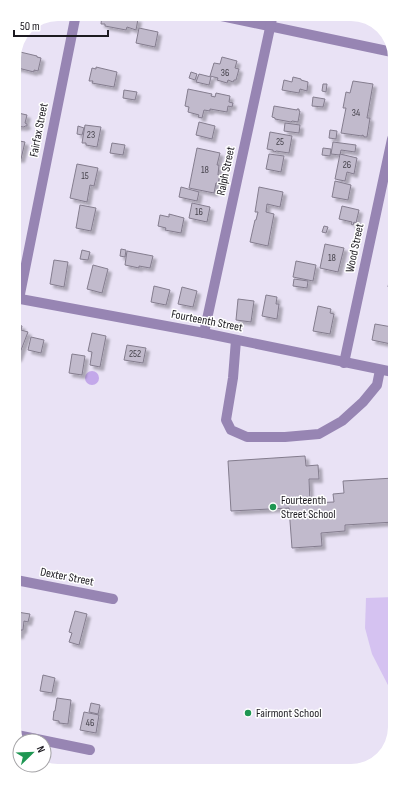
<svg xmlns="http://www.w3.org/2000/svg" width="409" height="785" viewBox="0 0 409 785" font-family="'Sofia Sans Condensed',sans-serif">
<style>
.green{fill:#d5c2f1}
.water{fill:#c3a8ea}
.building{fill:#c1bacc;stroke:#847d8e;filter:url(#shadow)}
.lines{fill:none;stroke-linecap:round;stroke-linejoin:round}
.minor{stroke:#9785b3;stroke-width:10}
.poi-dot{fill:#1e9652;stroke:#fff;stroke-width:1.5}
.labels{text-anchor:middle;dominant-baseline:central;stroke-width:3;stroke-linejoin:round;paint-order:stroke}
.number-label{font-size:10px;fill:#45424b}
.street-label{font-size:12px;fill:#1c1a20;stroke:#fff}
.poi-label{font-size:12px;fill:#1c1a20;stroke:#fff;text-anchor:start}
</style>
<defs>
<filter id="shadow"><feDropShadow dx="3.5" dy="3.5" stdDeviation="1" flood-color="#0004"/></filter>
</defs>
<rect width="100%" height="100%" fill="#e9e2f5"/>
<polygon class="green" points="394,597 395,693 391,691 372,654 365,628 366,598"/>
<circle class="water" cx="92" cy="378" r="7"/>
<g class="building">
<polygon points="102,14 113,14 124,16 124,15 129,16 128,18 138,19 136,30 127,27 126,30 105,26 105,24 101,24"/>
<polygon points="139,28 158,32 155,47 136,43"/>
<polygon points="16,51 37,56 37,57 41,58 38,71 34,70 34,72 14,67 14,55"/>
<polygon points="222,57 237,61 235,68 239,69 236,80 234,80 233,82 228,80 227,83 217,80 218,78 210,76 214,63 220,64"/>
<polygon points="96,67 117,72 114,87 92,83 93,81 89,81 92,68 96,69"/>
<polygon points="191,72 197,74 195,80 189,78"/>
<polygon points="199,74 211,77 209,85 196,82"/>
<polygon points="293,77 301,79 301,80 308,82 307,91 300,89 299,93 282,90 284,80 292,82"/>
<polygon points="353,81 373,84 367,118 370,118 367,137 364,137 364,136 362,135 362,136 341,133 346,108 343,108 346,92 350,93"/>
<polygon points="323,84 327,84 326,92 322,91"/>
<polygon points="188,89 212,94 211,96 215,97 216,93 230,96 229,102 233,103 232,107 228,106 227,112 210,109 210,111 204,110 202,118 198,117 199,115 188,112 189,107 185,106"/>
<polygon points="124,90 137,92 135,100 123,98"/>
<polygon points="313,97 325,99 323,107 312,106"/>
<polygon points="274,106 297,110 297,109 299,109 299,111 300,111 298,122 292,121 291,122 275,119 275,118 272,117"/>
<polygon points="14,112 27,115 25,123 27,124 27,126 25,126 24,127 14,126"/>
<polygon points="199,122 215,126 212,139 196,135"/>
<polygon points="285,123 300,125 299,133 284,131"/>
<polygon points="85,125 101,127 97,147 86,145 86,143 82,143"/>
<polygon points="78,126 84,128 82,135 77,134"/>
<polygon points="330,130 337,131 336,139 329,138"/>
<polygon points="270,132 292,136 289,153 276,151 275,152 273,151 273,150 267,149"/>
<polygon points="14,140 25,142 21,159 15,158"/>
<polygon points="333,142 356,145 355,152 341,150 340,155 331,154"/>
<polygon points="112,143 125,145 123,155 110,153"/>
<polygon points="197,148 220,153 217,165 219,165 218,175 220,175 218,183 216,183 214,193 189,188"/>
<polygon points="323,148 331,149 330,156 322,155"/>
<polygon points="269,154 284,156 281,172 266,169"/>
<polygon points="340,154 357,158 354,174 347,172 345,181 335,179"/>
<polygon points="77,164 98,168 94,186 90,185 87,202 70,198"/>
<polygon points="335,181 351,185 348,200 332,197"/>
<polygon points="181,187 199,192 197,201 179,197"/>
<polygon points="259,187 283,192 280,207 267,204 266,212 274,214 268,246 250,242 255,220 256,220 258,212 255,212"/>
<polygon points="192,203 210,207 207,222 189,218"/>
<polygon points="80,205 96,208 91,231 76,228"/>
<polygon points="342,206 359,210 356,223 354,222 353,225 351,224 352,222 339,219"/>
<polygon points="169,214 184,218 181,233 165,230 166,228 158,226 160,215 169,217"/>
<polygon points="324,226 328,227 326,233 322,232"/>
<polygon points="325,244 344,248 338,272 320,268"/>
<polygon points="121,249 126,250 125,257 120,256"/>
<polygon points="82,250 90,252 88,260 80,259"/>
<polygon points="127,251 153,256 150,268 139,266 139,268 125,265"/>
<polygon points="54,260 68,262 64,287 50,284"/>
<polygon points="296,261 316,265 313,281 293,277"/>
<polygon points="93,265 108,269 102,293 87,289"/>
<polygon points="390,276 393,277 393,294 389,293 390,287 388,287"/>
<polygon points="294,279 308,281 307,288 293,286"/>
<polygon points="154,286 170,290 166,305 151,302"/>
<polygon points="182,287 197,291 193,307 178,304"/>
<polygon points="266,295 277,297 276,304 279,304 277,319 262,316"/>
<polygon points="238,299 254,301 251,322 236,320"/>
<polygon points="318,306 331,309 330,313 334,314 330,334 313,331"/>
<polygon points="15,324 22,326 21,330 28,332 18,358 15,358"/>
<polygon points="375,324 392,327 393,325 393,347 390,346 391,344 372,340"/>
<polygon points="92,333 106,336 100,367 90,365 92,352 88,351"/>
<polygon points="31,337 44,340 41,353 28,350"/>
<polygon points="127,345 146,348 143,363 124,360"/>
<polygon points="72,354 85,356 82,375 69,373"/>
<polygon points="305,456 306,466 318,465 319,479 309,479 310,503 334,502 333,494 344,493 343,481 394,478 394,522 345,525 345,531 321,533 322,546 292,548 289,508 231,511 228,461"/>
<polygon points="75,611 87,614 79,645 69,642 72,633 69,632"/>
<polygon points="17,612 30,614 28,622 24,621 23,630 21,630 20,635 17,635"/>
<polygon points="43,675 55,678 52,693 40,691"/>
<polygon points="57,698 71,700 68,724 59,723 59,721 53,720 54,711 55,711"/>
<polygon points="91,703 100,705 98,714 89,712"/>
<polygon points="84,712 99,715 96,733 80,730"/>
</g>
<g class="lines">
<g class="minor">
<polyline points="212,14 392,52"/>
<polyline points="15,298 204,333 393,372"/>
<polyline points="19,299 76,14"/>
<polyline points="204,333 273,14"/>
<polyline points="236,340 233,378 226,420 231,430 247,437 285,437 319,434 342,421 363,402 377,385 380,370"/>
<polyline points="344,363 392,139"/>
<polyline points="16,580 113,599"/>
<polyline points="17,735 90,750"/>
</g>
</g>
<g class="poi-dot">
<circle cx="273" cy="507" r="4"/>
<circle cx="248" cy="713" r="4"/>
</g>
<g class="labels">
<g class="number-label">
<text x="225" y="73">36</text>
<text x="356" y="113">34</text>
<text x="91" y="135">23</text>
<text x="280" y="142">25</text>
<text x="347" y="165">26</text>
<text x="205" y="170">18</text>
<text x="85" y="176">15</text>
<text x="199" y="212">16</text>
<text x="332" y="258">18</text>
<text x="135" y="354">252</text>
<text x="90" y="723">46</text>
</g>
<g class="street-label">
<text transform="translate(39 130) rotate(-79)">Fairfax Street</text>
<text transform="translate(226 171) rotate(-78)">Ralph Street</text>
<text transform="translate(355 248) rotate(-78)">Wood Street</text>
<text transform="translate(207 321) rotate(11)">Fourteenth Street</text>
<text transform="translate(67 577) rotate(11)">Dexter Street</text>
</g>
<g class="poi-label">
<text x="281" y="500">Fourteenth<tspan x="281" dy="14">Street School</tspan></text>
<text x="256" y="713">Fairmont School</text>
</g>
</g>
<path d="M0 0H409V785H0ZM58 21H351A37 37 0 0 1 388 58V727A37 37 0 0 1 351 764H58A37 37 0 0 1 21 727V58A37 37 0 0 1 58 21Z" fill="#fff" fill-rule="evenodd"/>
<g transform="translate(32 753) rotate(67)"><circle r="19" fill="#ffffff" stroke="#a4a3a6"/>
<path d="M0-3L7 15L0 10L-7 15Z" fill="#1e9652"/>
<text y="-6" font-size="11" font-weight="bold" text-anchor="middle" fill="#1c1a20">N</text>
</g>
<path d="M14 30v6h94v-6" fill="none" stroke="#1c1a20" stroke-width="2"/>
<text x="20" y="30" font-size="12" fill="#1c1a20" stroke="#ffffff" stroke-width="3" paint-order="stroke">50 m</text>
</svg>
